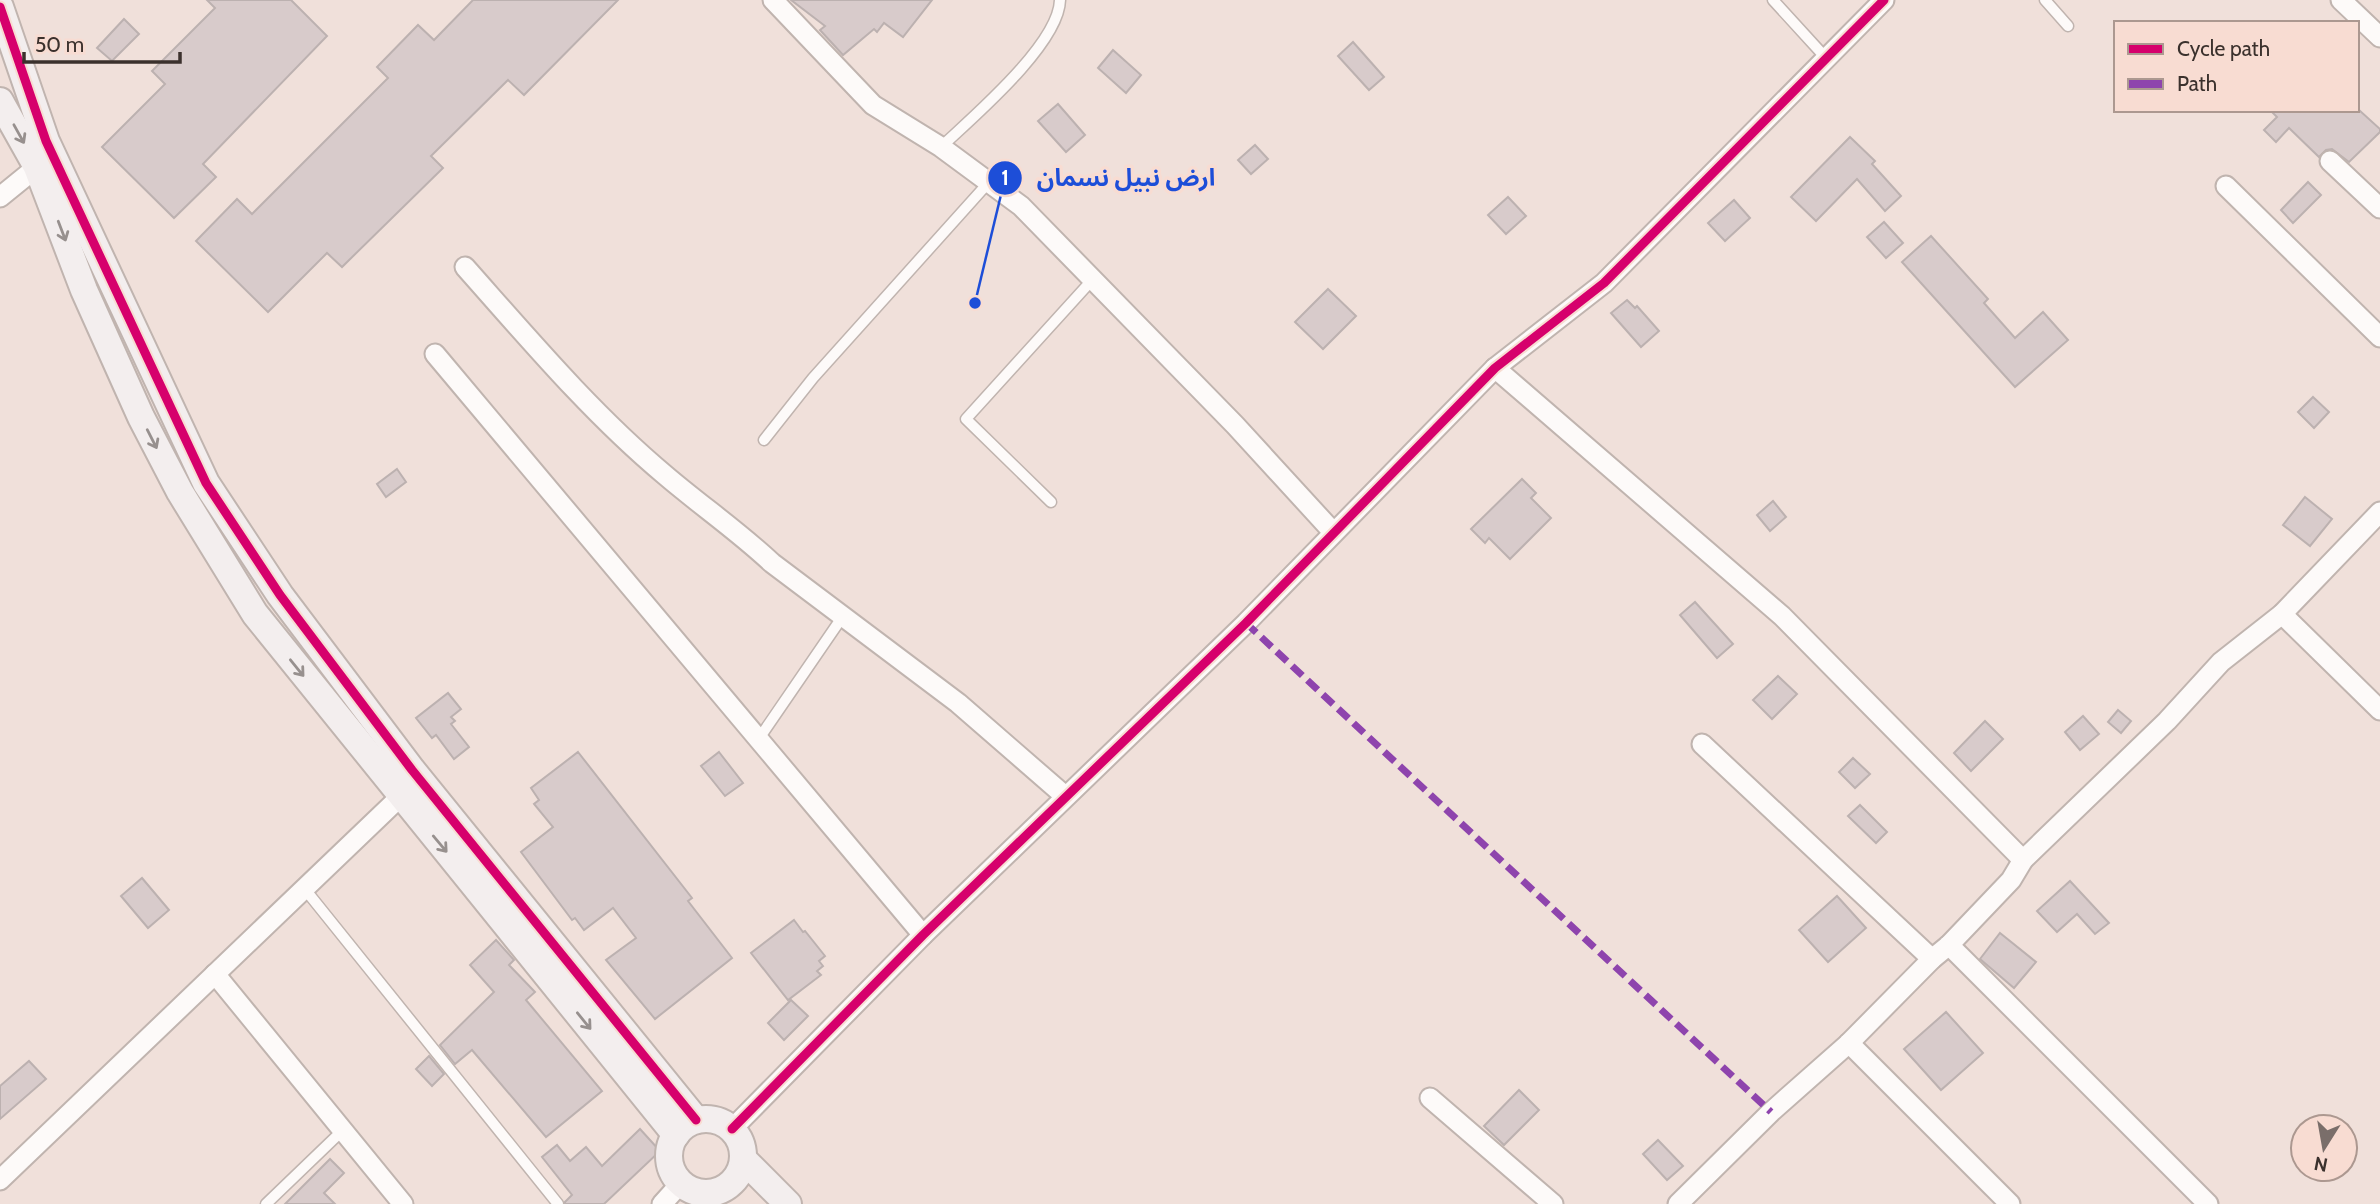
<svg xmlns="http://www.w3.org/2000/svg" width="2380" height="1204" viewBox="0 0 2380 1204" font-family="Cabin,'Noto Sans Arabic',sans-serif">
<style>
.building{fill:#d8cbcb;stroke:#bcb1b0;stroke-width:2}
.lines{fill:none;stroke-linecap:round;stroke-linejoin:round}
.lane-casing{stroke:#c0b4af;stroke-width:13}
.street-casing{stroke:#c0b4af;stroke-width:23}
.secondary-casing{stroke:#c0b4af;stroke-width:30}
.lane{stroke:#fdfaf9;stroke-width:10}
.street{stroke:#fdfaf9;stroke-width:19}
.secondary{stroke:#f3eeee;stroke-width:26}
.quiet{stroke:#8e44ad;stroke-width:7;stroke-dasharray:14 7;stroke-linecap:butt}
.cycleway-casing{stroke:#f8dcd2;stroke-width:13}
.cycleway{stroke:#d6006c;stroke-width:9}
.oneway{stroke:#97908e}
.leader{fill:none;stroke:#1d4ed8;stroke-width:2.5}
.callout-dot{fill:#1d4ed8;stroke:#f8dcd2;stroke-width:2.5}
.mark-label{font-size:21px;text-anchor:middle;font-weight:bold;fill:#fff}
.callout-label{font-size:24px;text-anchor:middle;font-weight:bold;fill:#1d4ed8;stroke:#f8dcd2;stroke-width:7;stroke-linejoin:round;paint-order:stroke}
</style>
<rect width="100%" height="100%" fill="#f0e0da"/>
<g class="building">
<polygon points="207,0 291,0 327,36 203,164 216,177 174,218 102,147 165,84 152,71 215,8"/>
<polygon points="473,0 618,0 524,95 508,80 431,156 443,168 342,267 327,253 268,312 196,241 237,199 252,214 388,78 377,67 418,25 434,40"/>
<polygon points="791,0 932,0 903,37 884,23 877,32 874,29 843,55 820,30 825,26"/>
<polygon points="124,19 139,34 112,61 97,48"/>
<polygon points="1353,42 1384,77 1369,90 1338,56"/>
<polygon points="1113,50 1141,75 1126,93 1098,68"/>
<polygon points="1058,104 1085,135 1066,152 1038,121"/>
<polygon points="2270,110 2359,110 2380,129 2380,132 2349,162 2332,149 2326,150 2319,157 2289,128 2276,142 2264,130 2277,117"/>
<polygon points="1850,137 1875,161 1872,164 1901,196 1885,211 1857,179 1816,221 1791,197"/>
<polygon points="1255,145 1268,159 1251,174 1238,160"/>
<polygon points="2308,182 2321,195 2293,223 2281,210"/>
<polygon points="1508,197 1526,216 1506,234 1488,215"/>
<polygon points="1734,200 1750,218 1725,241 1708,223"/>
<polygon points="1884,222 1903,243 1886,258 1867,237"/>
<polygon points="1931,236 1988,299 1984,303 2015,338 2043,312 2068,340 2015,387 1902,262"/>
<polygon points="1328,289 1356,316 1323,349 1295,322"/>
<polygon points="1627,300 1635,308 1637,306 1659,331 1641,347 1611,313"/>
<polygon points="2313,397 2329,412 2314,428 2298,412"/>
<polygon points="397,469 406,482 386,497 377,484"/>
<polygon points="1522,479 1536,493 1531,498 1551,518 1510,559 1489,538 1485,543 1471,529"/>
<polygon points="2305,497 2332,519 2310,546 2283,525"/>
<polygon points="1773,501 1786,517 1770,531 1757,515"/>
<polygon points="1695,602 1733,644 1717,658 1680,615"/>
<polygon points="1778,676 1797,694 1772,719 1753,700"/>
<polygon points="448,693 461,709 451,717 455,721 451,724 469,747 454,759 436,735 432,738 416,718"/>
<polygon points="2118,710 2131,721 2121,733 2108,722"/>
<polygon points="2083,716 2099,734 2080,750 2065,732"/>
<polygon points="1985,721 2003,739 1971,771 1954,753"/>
<polygon points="578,752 692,898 688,901 732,958 655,1019 606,960 636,938 613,908 584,930 575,918 572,920 521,852 553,827 534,804 539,800 531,788"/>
<polygon points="719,752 743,783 725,796 701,766"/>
<polygon points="1853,758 1870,774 1855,788 1839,772"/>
<polygon points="1860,805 1887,832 1876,843 1848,816"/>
<polygon points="142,878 169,910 148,928 121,896"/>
<polygon points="2070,881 2109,923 2095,934 2077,914 2057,932 2037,911"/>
<polygon points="1837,896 1866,928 1828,962 1799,930"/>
<polygon points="794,920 803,932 805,931 825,956 819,961 823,966 817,971 821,975 788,1000 751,953"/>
<polygon points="2000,933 2036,962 2014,988 1980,959"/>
<polygon points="496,940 514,960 509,965 535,992 526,1000 602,1091 546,1137 472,1050 455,1064 440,1045 494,992 470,965"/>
<polygon points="791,1000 808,1016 784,1040 768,1023"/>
<polygon points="1946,1012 1983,1053 1941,1090 1904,1049"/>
<polygon points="429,1056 444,1074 432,1086 416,1069"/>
<polygon points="29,1061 46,1079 0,1119 0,1086"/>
<polygon points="1519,1090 1539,1110 1504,1145 1484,1126"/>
<polygon points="640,1129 660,1151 604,1204 565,1204 565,1202 572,1195 542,1157 557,1145 570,1161 586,1147 602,1166"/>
<polygon points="1658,1140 1683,1166 1667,1180 1643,1154"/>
<polygon points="330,1159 344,1173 324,1193 335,1204 285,1204"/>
</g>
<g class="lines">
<defs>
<g id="lane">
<polyline points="1773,0 1826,58"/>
<polyline points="2045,0 2068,26"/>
<path d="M941,147C973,117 1059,44 1060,0"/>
<polyline points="764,440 813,378 989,182"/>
<polyline points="1051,502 966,419 1093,279"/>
<polyline points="758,740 843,616"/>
<polyline points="304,888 558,1204"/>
<polyline points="266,1204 343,1130"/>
</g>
<g id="street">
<polyline points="773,0 873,105 941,147 1021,206 1235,425 1333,532"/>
<polyline points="2341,0 2380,37"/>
<polyline points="2330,161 2380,208"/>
<polyline points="2226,186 2380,337"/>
<polyline points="0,197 37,167"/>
<path d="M465,267C528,338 592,414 665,475C700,505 738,531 772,563L958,703L1065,796"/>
<polyline points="435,354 923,935"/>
<polyline points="1495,368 1782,616 2023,860"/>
<polyline points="2282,614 2380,710"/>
<polyline points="1702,744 1932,959"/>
<polyline points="1949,945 2208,1204"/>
<polyline points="215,974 403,1204"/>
<polyline points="1849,1043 2010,1204"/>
<polyline points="1430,1098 1553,1204"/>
<polyline points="732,1129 923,935 1246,623 1495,368 1604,283 1884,0"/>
<polyline points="0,1180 400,797"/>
<polyline points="662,1204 681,1183"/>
<polyline points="1678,1204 1771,1112 1849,1043 1932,959 1949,945 2011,880 2023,860 2167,721 2221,662 2282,614 2380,512"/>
</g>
<g id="secondary">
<polyline points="0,7 46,141 206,483 280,595 412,770 696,1120"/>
<polyline points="0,101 37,167 84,290 141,417 180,492 255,614 676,1135"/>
<circle cx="706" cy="1156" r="37"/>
<polyline points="744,1160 788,1204"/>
</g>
</defs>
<use href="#lane" class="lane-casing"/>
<use href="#street" class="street-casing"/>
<use href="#secondary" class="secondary-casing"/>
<use href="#lane" class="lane"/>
<use href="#street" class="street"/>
<use href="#secondary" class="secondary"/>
<polyline class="quiet" points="1246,623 1771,1112"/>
<defs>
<g id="cycleway">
<polyline points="0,7 46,141 206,483 280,595 412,770 696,1120"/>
<polyline points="732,1129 923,935 1246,623 1495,368 1604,283 1884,0"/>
</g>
</defs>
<use href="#cycleway" class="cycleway-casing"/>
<use href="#cycleway" class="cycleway"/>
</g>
<defs><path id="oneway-shaft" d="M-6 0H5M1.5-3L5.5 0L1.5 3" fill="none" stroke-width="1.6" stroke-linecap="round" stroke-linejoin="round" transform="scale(1.75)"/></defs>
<g class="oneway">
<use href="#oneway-shaft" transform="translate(19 134) rotate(61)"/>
<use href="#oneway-shaft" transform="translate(62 231) rotate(69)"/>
<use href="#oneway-shaft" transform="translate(152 439) rotate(63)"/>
<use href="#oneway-shaft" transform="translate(297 668) rotate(51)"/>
<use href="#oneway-shaft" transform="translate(440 844) rotate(50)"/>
<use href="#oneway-shaft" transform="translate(584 1021) rotate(51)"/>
</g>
<path class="leader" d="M975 303L1005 178"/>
<g class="callout-dot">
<circle cx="975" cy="303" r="7"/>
<circle cx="1005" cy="178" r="18"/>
</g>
<g class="mark-label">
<text x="1005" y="185">1</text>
</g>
<g class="callout-label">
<text x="1126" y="186">ارض نبيل نسمان</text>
</g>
<rect x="2114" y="21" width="245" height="91" fill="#f8dcd2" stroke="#ac9890" stroke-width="2"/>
<rect x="2128" y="44" width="35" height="10" fill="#d6006c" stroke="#ac9890" stroke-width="2"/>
<text x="2177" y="56" font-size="21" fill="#3b312d">Cycle path</text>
<rect x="2128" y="79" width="35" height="10" fill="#8e44ad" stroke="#ac9890" stroke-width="2"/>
<text x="2177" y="91" font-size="21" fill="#3b312d">Path</text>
<g transform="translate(2324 1148) rotate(191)"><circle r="33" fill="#f8dcd2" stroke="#ac9890" stroke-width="2"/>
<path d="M0-5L12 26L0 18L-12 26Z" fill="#7a6e6a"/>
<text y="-10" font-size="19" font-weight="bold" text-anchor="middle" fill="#3b312d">N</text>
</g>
<path d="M24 52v10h156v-10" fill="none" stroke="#3b312d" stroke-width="3.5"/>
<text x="35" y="52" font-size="21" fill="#3b312d" stroke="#f8dcd2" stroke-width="5" paint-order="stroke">50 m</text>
</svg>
